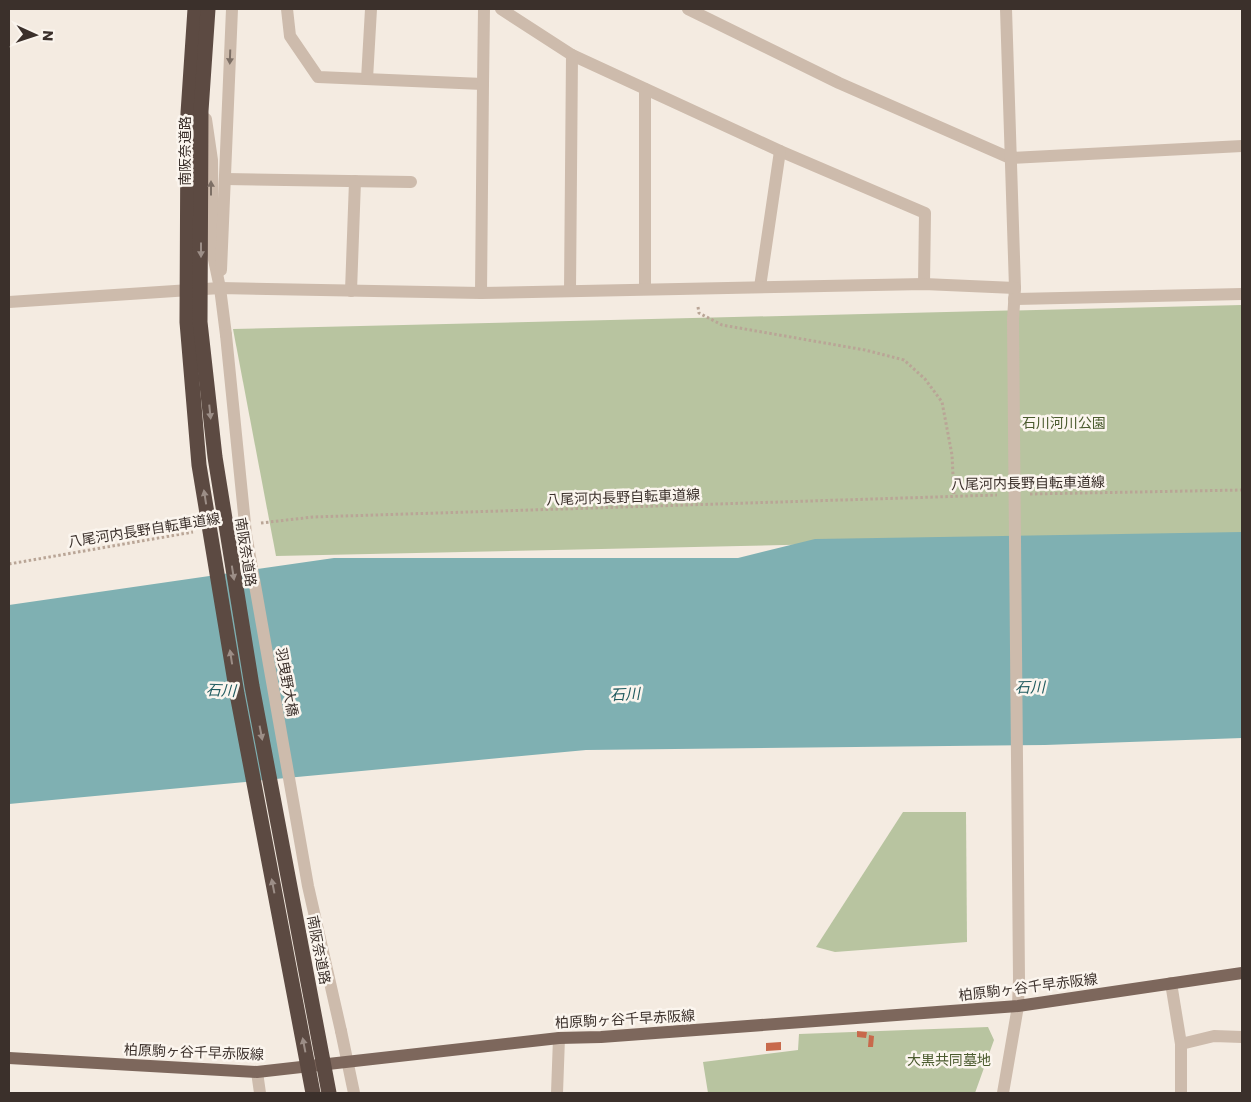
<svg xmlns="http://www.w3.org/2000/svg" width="1251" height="1102" viewBox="0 0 1251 1102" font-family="Poppins,'Noto Sans JP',sans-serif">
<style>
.green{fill:#b8c4a0}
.water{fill:#7fb0b2}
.building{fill:#c8694b}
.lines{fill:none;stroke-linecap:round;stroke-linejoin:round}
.path{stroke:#b9a596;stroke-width:3;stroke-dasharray:2.5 2.5;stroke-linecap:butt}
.minor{stroke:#cdbbac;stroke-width:12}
.major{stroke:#7d675c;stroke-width:12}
.minor-bridge{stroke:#cdbbac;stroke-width:12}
.highway-bridge{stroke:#5c4a42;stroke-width:15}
.oneway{fill:#7d6f65}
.oneway2{fill:#9c8e87}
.labels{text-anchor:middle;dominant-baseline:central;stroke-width:5;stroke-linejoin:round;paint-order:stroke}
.street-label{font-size:14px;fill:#3b302b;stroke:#fbf5ee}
.park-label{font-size:14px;fill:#4a5a2e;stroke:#fbf5ee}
.water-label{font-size:15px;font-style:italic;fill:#1f5a5e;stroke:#fbf5ee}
</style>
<rect width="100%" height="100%" fill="#f4ebe1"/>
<g class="green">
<polygon points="1242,305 1242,535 276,556 233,329"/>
<polygon points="903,812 966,812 967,942 835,952 816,947"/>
<polygon points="988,1027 994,1040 975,1093 708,1093 703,1062 798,1050 799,1034"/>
</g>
<polygon class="water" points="1242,532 1242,738 1045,745 586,750 9,804 9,605 334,558 738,558 815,539"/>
<g class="building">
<polygon points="857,1031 867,1032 866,1038 857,1037"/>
<polygon points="869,1035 874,1036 873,1047 868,1047"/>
<polygon points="781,1042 781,1050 766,1051 766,1043"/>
</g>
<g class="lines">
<g class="path">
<polyline points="698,307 699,313 722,325 865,350 904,360 925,379 942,402 952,455 954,496"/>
<polyline points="1030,494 1242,490"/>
<polyline points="261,523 313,517 997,495"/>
<polyline points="9,564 193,532"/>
</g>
<g class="minor">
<polyline points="287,9 290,36 318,77 483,84 484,9"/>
<polyline points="501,9 572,55 780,151 925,213 924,284"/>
<polyline points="688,9 839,83 1010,158 1242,146"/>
<polyline points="1006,9 1015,288 1013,320"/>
<polyline points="367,79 371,9"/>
<polyline points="206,119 212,160 213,255 220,288 226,335"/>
<polyline points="225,179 411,182"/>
<polyline points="221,270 232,9"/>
<polyline points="760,287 780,151"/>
<polyline points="645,289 645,89"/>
<polyline points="351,291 355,181"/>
<polyline points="570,291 572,55"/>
<polyline points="481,293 483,84"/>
<polyline points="1014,299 1242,294"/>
<polyline points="9,302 220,288 481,293 924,284 1015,288"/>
<polyline points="1171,983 1181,1044 1181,1093"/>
<polyline points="341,1031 354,1093"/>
<polyline points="1181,1044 1214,1036 1242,1037"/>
<polyline points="257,1072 260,1093"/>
<polyline points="557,1093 559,1038"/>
<polyline points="1003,1093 1018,1006 1019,979"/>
</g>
<polyline class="major" points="9,1058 257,1072 559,1038 601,1037 1018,1006 1242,973"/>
<g class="minor-bridge">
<polyline points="1013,320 1019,979"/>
<polyline points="226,335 246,534 308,886 341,1031"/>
</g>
<g class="highway-bridge">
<polyline points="195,9 188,113 187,322 199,465 237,694 313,1093"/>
<polyline points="208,9 201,111 200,322 215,457 252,686 329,1093"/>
</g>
</g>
<defs><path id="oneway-solid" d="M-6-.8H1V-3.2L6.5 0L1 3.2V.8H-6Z" transform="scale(1.25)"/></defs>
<g class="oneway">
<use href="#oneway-solid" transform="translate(230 57) rotate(92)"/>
<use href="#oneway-solid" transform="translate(211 188) rotate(-90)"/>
</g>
<g class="oneway2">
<use href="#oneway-solid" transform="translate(201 250) rotate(90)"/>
<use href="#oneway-solid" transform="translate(210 412) rotate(84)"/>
<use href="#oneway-solid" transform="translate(205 497) rotate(-99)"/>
<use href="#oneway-solid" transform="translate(233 573) rotate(81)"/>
<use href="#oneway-solid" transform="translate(231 657) rotate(-99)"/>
<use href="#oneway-solid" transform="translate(261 733) rotate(79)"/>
<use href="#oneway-solid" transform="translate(273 886) rotate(-101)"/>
<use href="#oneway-solid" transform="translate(304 1045) rotate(-101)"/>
</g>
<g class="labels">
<g class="street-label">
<text transform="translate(185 151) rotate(-90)">南阪奈道路</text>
<text transform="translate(1028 483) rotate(-1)">八尾河内長野自転車道線</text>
<text transform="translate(623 497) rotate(-2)">八尾河内長野自転車道線</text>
<text transform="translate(144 530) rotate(-9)">八尾河内長野自転車道線</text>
<text transform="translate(246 552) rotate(81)">南阪奈道路</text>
<text transform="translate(287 682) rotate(80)">羽曳野大橋</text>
<text transform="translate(319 950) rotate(79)">南阪奈道路</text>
<text transform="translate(1028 987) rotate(-7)">柏原駒ヶ谷千早赤阪線</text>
<text transform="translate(625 1019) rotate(-3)">柏原駒ヶ谷千早赤阪線</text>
<text transform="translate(194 1052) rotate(2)">柏原駒ヶ谷千早赤阪線</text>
</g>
<g class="park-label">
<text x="1064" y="423">石川河川公園</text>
<text x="949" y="1060">大黒共同墓地</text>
</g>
<g class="water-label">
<text transform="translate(1030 687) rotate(-1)">石川</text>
<text transform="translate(221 690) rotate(2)">石川</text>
<text transform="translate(625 694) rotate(-3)">石川</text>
</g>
</g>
<rect width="1251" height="1102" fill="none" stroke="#3b302b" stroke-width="20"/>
<g transform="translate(35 35) rotate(93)" stroke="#fbf5ee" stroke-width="4" paint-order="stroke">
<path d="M0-4L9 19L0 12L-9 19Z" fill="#3b302b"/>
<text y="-8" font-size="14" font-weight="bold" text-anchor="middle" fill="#3b302b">N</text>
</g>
</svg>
